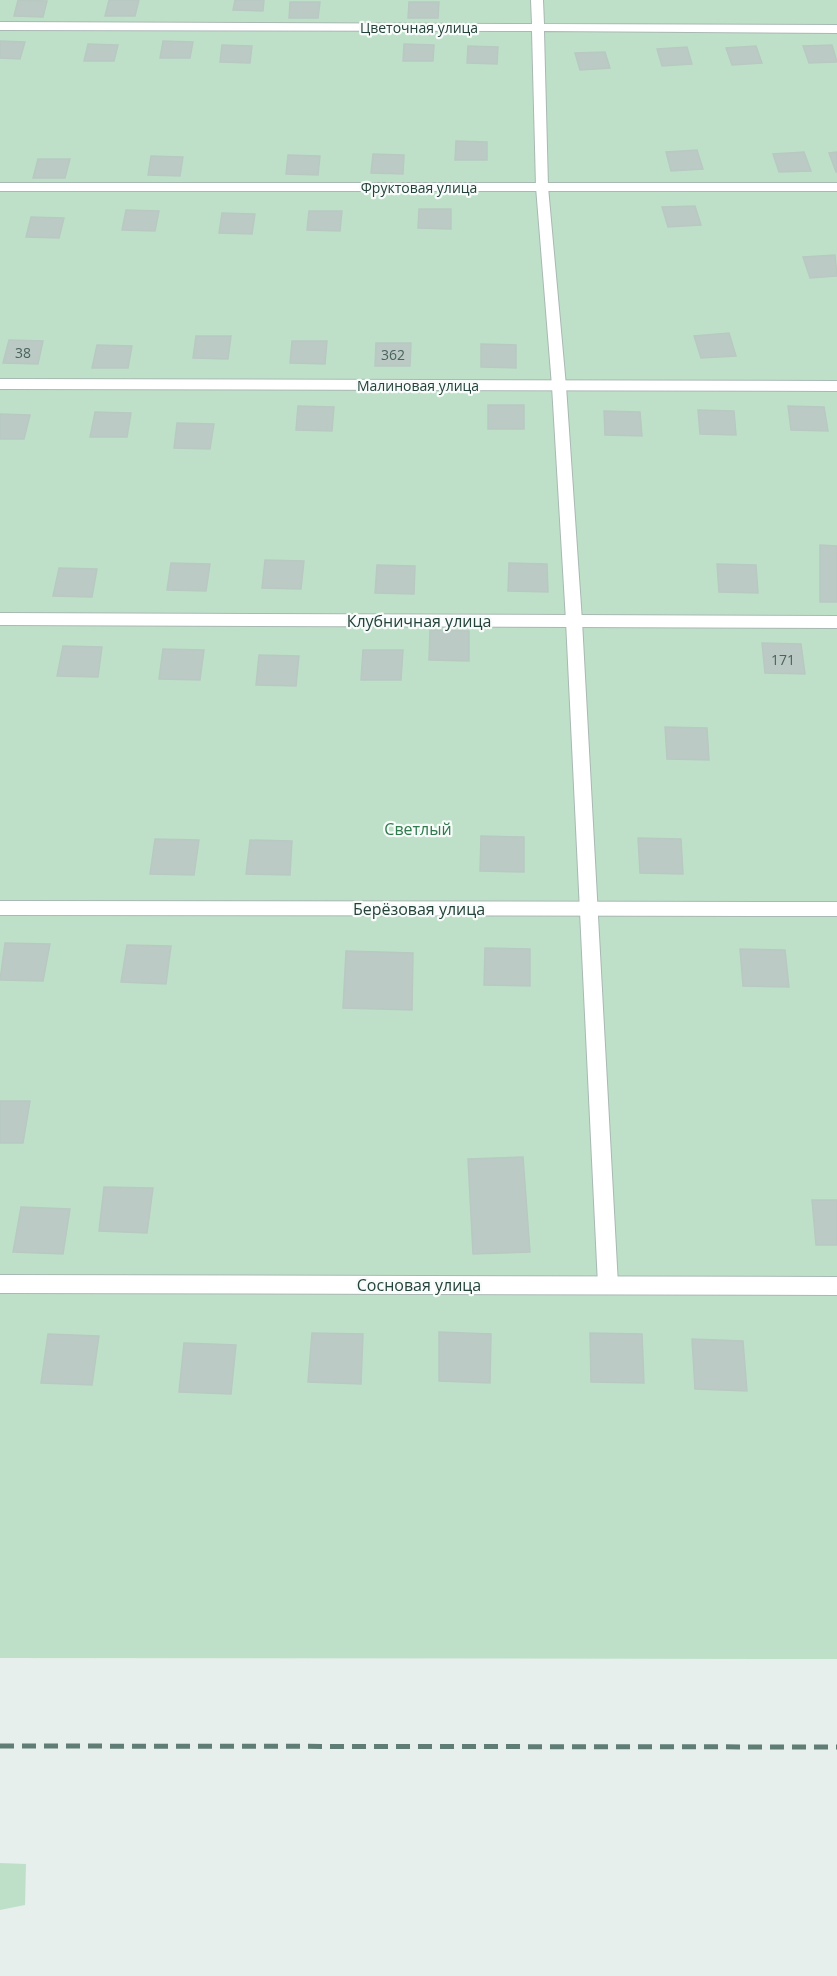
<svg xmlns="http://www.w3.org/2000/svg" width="837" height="1976" viewBox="0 0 837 1976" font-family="'Open Sans',sans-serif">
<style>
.green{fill:#bfe0c8}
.building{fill:#bbcac4;stroke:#b8c9c2;stroke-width:1.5}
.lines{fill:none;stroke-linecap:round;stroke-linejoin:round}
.service-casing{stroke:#a8b8b2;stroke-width:2}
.minor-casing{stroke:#a8b8b2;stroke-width:2}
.service{fill:#fff;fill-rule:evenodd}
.minor{fill:#fff;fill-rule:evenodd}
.rail{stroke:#5f7d75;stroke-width:5;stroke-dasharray:14 8;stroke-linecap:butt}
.labels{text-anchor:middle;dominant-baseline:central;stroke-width:4.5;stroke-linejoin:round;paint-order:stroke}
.far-street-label{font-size:14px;fill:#24423a;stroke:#f7fbf9}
.number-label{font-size:14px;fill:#4a645c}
.street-label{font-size:16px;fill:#24423a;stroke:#f7fbf9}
.park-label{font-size:16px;fill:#2d7a4b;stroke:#f7fbf9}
</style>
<rect width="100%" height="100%" fill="#e6efeb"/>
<g class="green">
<polygon points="0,0 837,0 837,1659 0,1658"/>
<polygon points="0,1863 26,1864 25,1905 0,1910"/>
</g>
<g class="building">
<polygon points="18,0 47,1 43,17 14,16"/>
<polygon points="109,0 139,0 135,16 105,16"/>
<polygon points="235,0 264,0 263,11 233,10"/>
<polygon points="290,2 320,2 318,18 289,18"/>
<polygon points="409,2 439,2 438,18 408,18"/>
<polygon points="0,41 25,42 20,59 0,58"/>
<polygon points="163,41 193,42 190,58 160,58"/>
<polygon points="88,44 118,45 114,61 84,61"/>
<polygon points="404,44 434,45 433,61 403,61"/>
<polygon points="222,45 252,46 250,63 220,62"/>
<polygon points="832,45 837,62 809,63 803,46"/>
<polygon points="468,46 498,47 497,64 467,63"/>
<polygon points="756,46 762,63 732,65 726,48"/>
<polygon points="687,47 692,64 662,66 657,49"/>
<polygon points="605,52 610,68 580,70 575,53"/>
<polygon points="456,141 487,142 487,160 455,160"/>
<polygon points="697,150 703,169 671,171 666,152"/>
<polygon points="804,152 811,171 779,172 773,154"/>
<polygon points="837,152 837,172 836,172 829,153"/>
<polygon points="373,154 404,155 403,174 371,173"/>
<polygon points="288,155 320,156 318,175 286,174"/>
<polygon points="151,156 183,157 180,176 148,175"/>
<polygon points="38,159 70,159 65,178 33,178"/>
<polygon points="695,206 701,225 668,227 662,207"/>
<polygon points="419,209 451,209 451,229 418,228"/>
<polygon points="126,210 159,211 155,231 122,230"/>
<polygon points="309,211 342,211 340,231 307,230"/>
<polygon points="222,213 255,214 252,234 219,233"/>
<polygon points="31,217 64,218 59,238 26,237"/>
<polygon points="835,255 837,276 810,278 803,257"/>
<polygon points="729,333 736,356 701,358 694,336"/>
<polygon points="196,336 231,336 228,359 193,358"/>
<polygon points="9,340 43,341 38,364 3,363"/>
<polygon points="292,341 327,341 325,364 290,363"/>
<polygon points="376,343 411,343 410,366 375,366"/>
<polygon points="481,344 516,345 516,368 481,367"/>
<polygon points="97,345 132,346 128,368 92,368"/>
<rect x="488" y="405" width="36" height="24"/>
<polygon points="298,406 334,407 332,431 296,430"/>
<polygon points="788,406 824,407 828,431 791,430"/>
<polygon points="698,410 734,411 736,435 700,434"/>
<polygon points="604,411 640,412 642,436 605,435"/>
<polygon points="95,412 131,413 127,437 90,437"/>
<polygon points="0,414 30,415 24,439 0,439"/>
<polygon points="177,423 214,424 210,449 174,448"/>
<polygon points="820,545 837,546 837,602 820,602"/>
<polygon points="265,560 304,561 301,589 262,588"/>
<polygon points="171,563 210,564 206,591 167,590"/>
<polygon points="509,563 547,564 548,592 508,591"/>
<polygon points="717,564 756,565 758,593 719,592"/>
<polygon points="377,565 415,566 414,594 375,593"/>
<polygon points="59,568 97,569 92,597 53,596"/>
<polygon points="430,630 469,631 469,661 429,660"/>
<polygon points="762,643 801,644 805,674 765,673"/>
<polygon points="63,646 102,647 98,677 57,676"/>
<polygon points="163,649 204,650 200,680 159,679"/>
<polygon points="363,650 403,650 401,680 361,680"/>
<polygon points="259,655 299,656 296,686 256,685"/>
<polygon points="665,727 707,728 709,760 667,759"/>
<polygon points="481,836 524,837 524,872 480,871"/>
<polygon points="638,838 681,839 683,874 640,873"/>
<polygon points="155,839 199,840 194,875 150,874"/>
<polygon points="250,840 292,841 290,875 246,874"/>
<polygon points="5,943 50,944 43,981 0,980"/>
<polygon points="127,945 171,946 166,984 121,982"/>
<polygon points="485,948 530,949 530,986 484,985"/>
<polygon points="740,949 785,950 789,987 743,986"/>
<polygon points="346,951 413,953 412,1010 343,1008"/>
<polygon points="0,1101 30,1101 23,1143 0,1143"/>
<polygon points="523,1157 530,1252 473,1254 468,1159"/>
<polygon points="104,1187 153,1188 147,1233 99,1231"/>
<polygon points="812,1200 837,1200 837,1245 816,1245"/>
<polygon points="21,1207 70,1209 63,1254 13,1252"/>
<polygon points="439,1332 491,1334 490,1383 439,1381"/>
<polygon points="312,1333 363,1334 361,1384 308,1382"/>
<polygon points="590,1333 642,1334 644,1383 591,1382"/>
<polygon points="48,1334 99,1336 92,1385 41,1383"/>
<polygon points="692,1339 743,1341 747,1391 695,1389"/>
<polygon points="184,1343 236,1345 231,1394 179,1392"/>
</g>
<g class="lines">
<defs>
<g id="service">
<rect x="0" y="183" width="837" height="8"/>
<polygon points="0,379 837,381 837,391 0,389"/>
<polygon points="0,613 837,616 837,628 0,625"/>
<polygon points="0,901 837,902 837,916 0,915"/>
<polygon points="0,1275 837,1277 837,1295 0,1293"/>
</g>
<polygon id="minor" points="531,0 543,0 544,24 837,25 837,33 544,31 548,187 566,386 582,621 618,1285 615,1292 608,1294 601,1292 598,1285 566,621 552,386 536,187 532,31 0,30 0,22 532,24"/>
</defs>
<use href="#service" class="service-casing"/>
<use href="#minor" class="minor-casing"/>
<use href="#service" class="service"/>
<use href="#minor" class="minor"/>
<polyline class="rail" points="0,1746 837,1747"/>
</g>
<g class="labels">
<g class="far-street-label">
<text x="419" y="27">Цветочная улица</text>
<text x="419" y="187">Фруктовая улица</text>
<text x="418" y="385">Малиновая улица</text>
</g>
<g class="number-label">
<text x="23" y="352">38</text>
<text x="393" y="354">362</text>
<text x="783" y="659">171</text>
</g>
<g class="street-label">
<text x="419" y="621">Клубничная улица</text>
<text x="419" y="909">Берёзовая улица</text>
<text x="419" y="1285">Сосновая улица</text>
</g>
<g class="park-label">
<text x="418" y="829">Светлый</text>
</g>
</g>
</svg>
